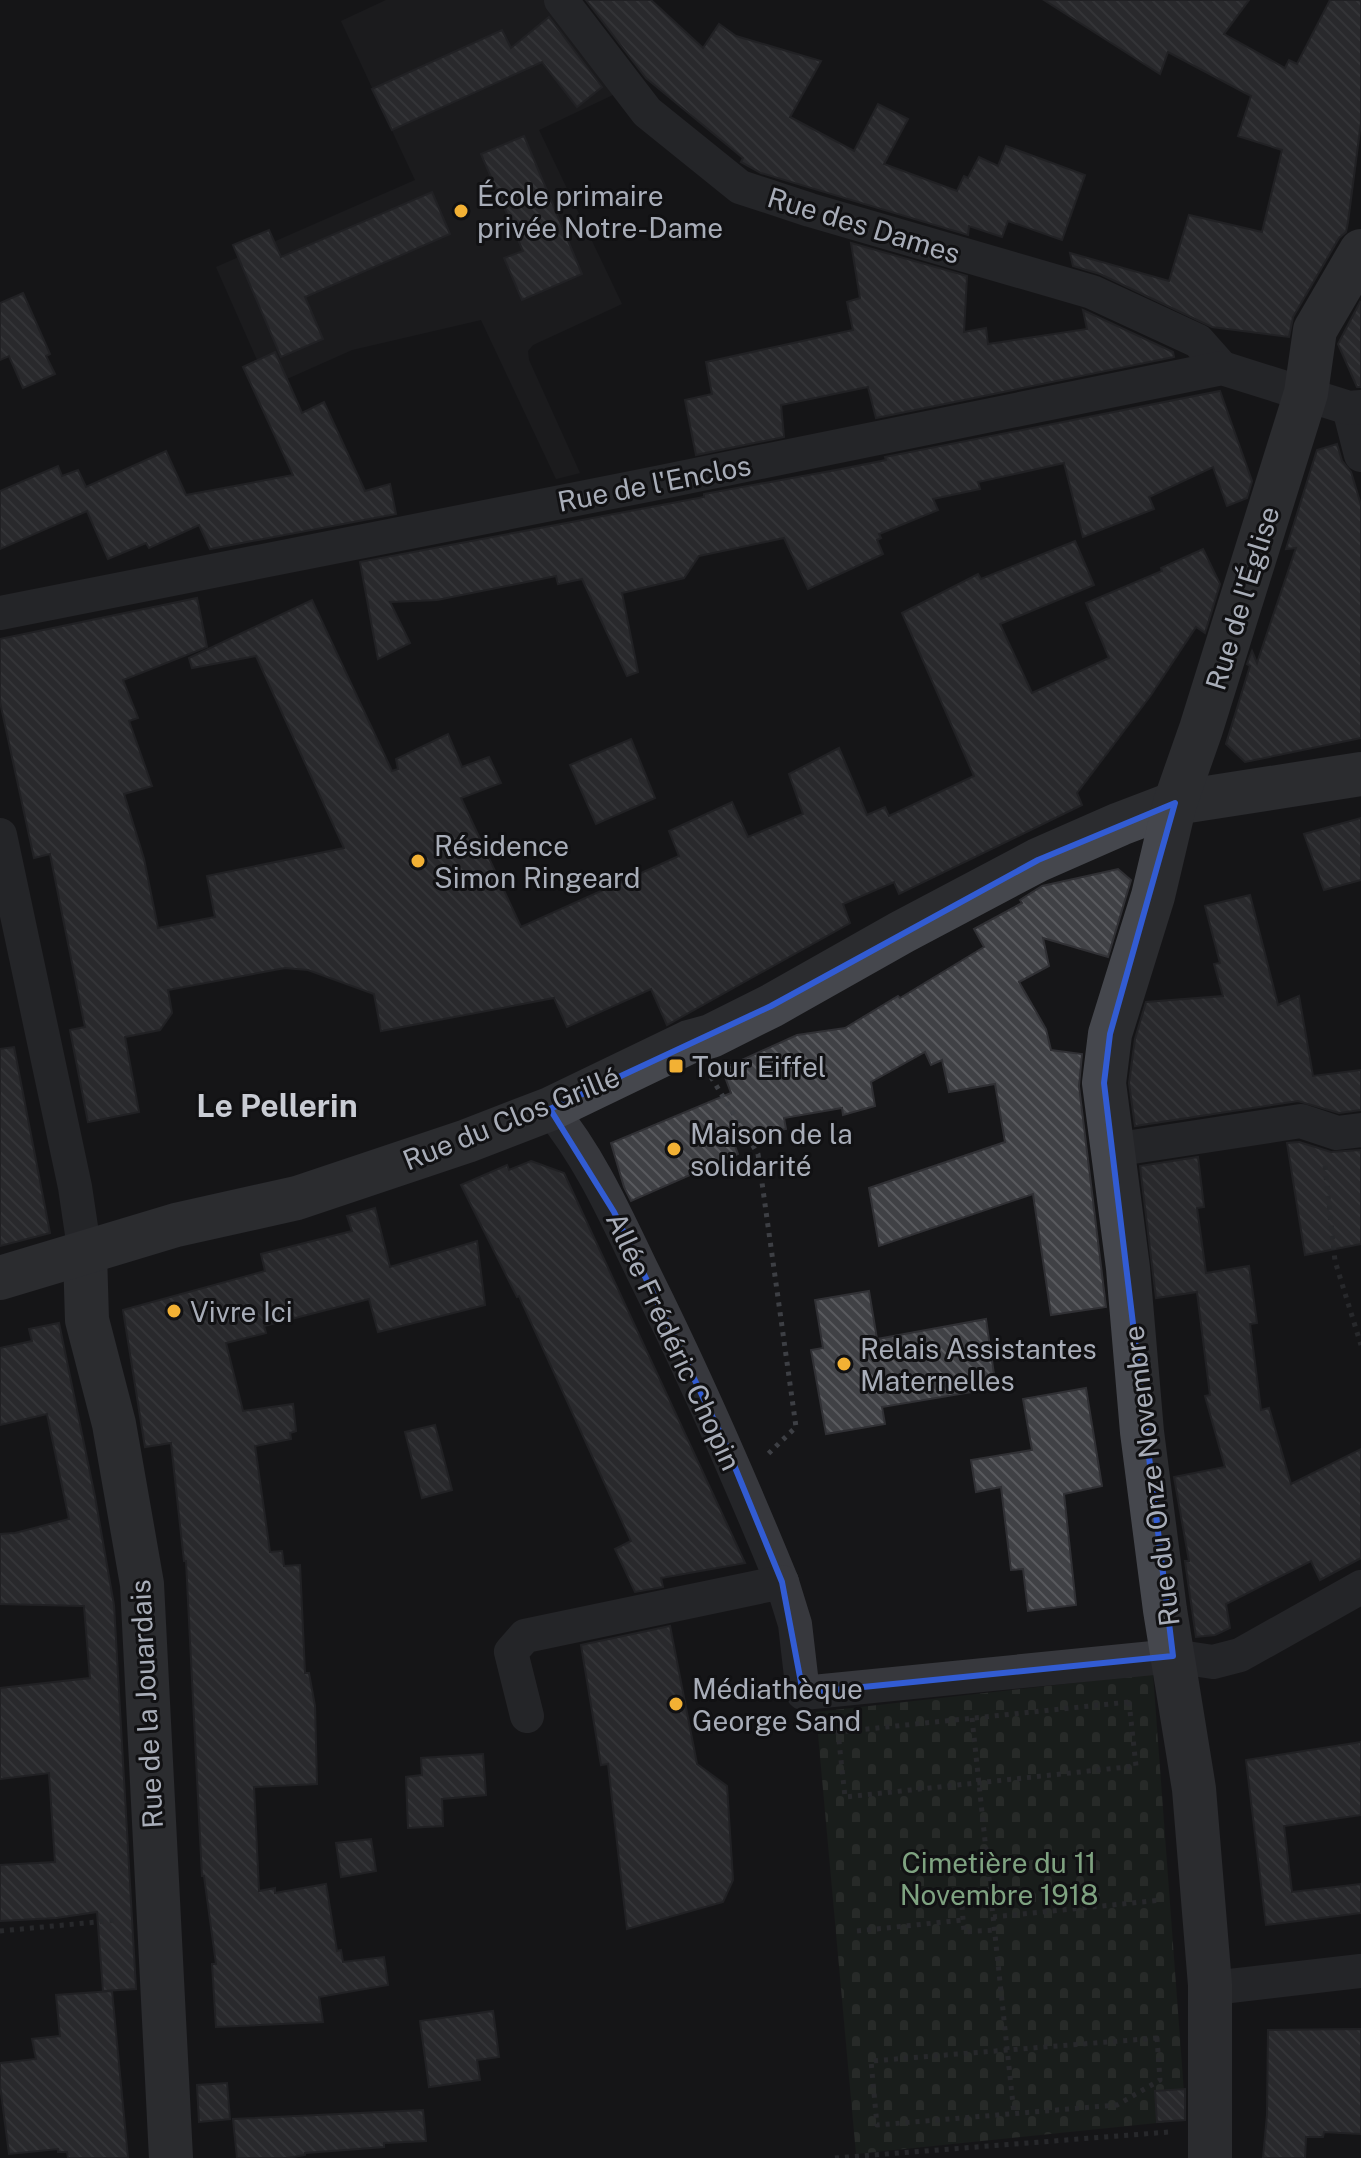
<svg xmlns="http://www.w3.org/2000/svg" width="1361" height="2158" viewBox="0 0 1361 2158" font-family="'Public Sans',sans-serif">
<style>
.built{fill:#222225}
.cemetery{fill:url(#cemetery-stones)}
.building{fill:url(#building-back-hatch);stroke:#303034;stroke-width:2}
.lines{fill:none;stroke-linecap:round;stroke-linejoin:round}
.path{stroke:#3d3f44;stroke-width:5;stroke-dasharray:4 6;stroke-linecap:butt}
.street{stroke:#37383d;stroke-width:34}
.secondary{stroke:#45474d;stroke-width:44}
.marked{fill:none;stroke:#325cd3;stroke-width:6;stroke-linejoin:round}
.poi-dot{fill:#f2b134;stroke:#111113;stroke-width:3}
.labels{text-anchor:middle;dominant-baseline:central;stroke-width:6;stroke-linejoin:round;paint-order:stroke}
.poi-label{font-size:28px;fill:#a8adb8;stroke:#111113;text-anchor:start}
.street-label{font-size:28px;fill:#a8adb8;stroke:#111113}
.park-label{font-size:28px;fill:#7fa381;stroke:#111113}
.quarter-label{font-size:32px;font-weight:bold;fill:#c9ccd4;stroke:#111113}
</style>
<defs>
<pattern id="cemetery-stones" width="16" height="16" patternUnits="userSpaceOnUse" patternTransform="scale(2)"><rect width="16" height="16" fill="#1e261f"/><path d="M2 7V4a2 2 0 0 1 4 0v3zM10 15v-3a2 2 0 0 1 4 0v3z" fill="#3c433d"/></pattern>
<pattern id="building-back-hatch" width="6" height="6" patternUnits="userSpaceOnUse" patternTransform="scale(2)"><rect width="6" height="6" fill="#404145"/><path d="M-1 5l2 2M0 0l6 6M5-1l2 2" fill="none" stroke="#595a5e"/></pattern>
</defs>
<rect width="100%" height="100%" fill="#161618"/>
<polygon class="built" points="386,0 544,0 617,93 539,130 622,304 533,345 528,351 529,360 580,473 556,479 481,320 352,350 269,387 216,267 415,180 341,21"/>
<polygon class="cemetery" points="1153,1674 1186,2120 856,2154 816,1712"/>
<g class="building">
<polygon points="586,0 651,0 703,48 719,24 736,36 821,61 790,117 854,151 878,104 908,119 884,164 957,191 964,176 968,178 979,157 998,166 1006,146 1085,175 1062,240 1008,221 1002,237 969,226 968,235 761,173 741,162 743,158 646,78"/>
<polygon points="1044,0 1249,0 1224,34 1285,68 1289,60 1297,64 1330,0 1361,0 1361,122 1348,222 1346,232 1339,238 1293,317 1289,337 1212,327 1100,274 1073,266 1070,253 1169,281 1189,215 1262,232 1282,150 1238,136 1251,96 1168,52 1160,74"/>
<polygon points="549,17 602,87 577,107 542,62 392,130 372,89 502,30 511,48"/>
<polygon points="524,136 582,274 522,300 504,258 523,251 481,154"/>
<polygon points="432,192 450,234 305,297 323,339 281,357 233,245 269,230 281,257"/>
<polygon points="851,243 967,276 964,332 986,328 988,344 1087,329 1083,310 1173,352 1174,357 876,418 868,387 781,405 784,437 696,455 685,400 712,394 706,362 853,330 847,302 860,298"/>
<polygon points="23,293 50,354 46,356 55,374 23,388 9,356 0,360 0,303"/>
<polygon points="1360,302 1361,303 1361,387 1357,387 1338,344"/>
<polygon points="275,352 302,413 324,402 365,491 390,484 396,514 210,549 199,525 149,548 146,543 108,559 87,511 0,549 0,491 58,466 62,476 78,470 86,487 166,451 186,495 293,475 243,367"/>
<polygon points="1220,391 1252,481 1247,498 1227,506 1213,467 1149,497 1154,509 1083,537 1064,463 978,482 980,489 933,499 938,510 879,534 881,538 877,540 883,554 808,589 784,538 699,556 684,578 622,593 638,672 627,676 582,579 558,584 556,576 437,600 390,602 410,643 378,659 360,562 704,497 704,494 836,470 886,460 885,457"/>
<polygon points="1337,444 1342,461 1351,472 1361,505 1361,738 1245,762 1226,744 1250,666 1247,664 1252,651 1257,663 1296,548 1286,549 1317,450"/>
<polygon points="1075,541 1094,585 1000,624 1032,693 1109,658 1086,603 1162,571 1161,568 1203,549 1220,584 1205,633 1196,627 1151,695 1077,793 1082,805 899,894 894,882 843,904 850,923 667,1025 651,989 567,1027 554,998 381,1031 374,994 308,970 285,968 168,990 172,1013 160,1030 125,1037 139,1112 88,1122 70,1030 85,1027 50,854 34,858 0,702 0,639 197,598 207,647 123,680 138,718 129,721 152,786 124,794 144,859 158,928 215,917 207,876 344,848 256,656 192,668 189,658 312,600 392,771 398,769 396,759 448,734 462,767 489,757 501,783 461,798 521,927 679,856 669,831 732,802 748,837 803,814 789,774 839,748 867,815 885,807 889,816 974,776 902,613 978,574 981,579"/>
<polygon points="631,739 655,798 596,824 570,765"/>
<polygon points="1361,818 1361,880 1324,890 1304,834"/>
<polygon points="1118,869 1131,880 1108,957 1043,938 1049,966 1019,982 1046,1029 1051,1050 1082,1054 1079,1086 1106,1307 1051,1315 1033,1194 879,1246 869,1188 1005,1142 995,1084 949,1092 942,1060 931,1065 925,1052 871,1082 875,1106 843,1115 842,1108 784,1118 786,1129 732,1138 738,1154 631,1201 624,1187 611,1143 731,1093 722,1069 797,1035 845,1028 898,996 900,998 984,947 974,929 1022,903 1020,900 1042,886"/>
<polygon points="1250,895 1278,1005 1299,996 1313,1076 1361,1070 1361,1110 1339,1113 1298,1101 1135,1126 1129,1083 1135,1039 1146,1002 1223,996 1214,964 1220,963 1205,906"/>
<polygon points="14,1047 50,1233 0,1246 0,1049"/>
<polygon points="1299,1142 1331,1152 1361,1150 1361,1244 1305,1255 1287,1143"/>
<polygon points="1198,1157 1204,1207 1197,1208 1206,1273 1249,1266 1257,1323 1250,1324 1261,1410 1269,1408 1291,1484 1361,1449 1361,1558 1320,1580 1311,1561 1226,1604 1230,1628 1215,1635 1196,1637 1185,1561 1189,1561 1174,1477 1225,1467 1205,1396 1210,1395 1197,1292 1156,1298 1140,1166"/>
<polygon points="531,1161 564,1173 745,1563 661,1578 663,1587 635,1592 615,1549 631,1541 519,1296 517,1297 461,1185 507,1165 509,1170"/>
<polygon points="375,1208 390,1267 477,1241 485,1305 378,1332 369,1299 264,1326 266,1333 226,1343 243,1411 293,1404 296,1431 290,1433 291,1439 255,1446 270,1552 282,1551 284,1566 300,1565 305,1673 309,1673 315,1706 317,1784 254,1787 259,1891 275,1888 275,1893 326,1884 337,1951 341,1950 343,1962 384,1957 388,1985 319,1997 323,2022 216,2027 212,1964 216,1964 204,1876 202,1876 186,1561 184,1561 171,1443 145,1447 123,1310 265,1271 261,1254 352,1231 347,1216"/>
<polygon points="869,1291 877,1339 986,1319 996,1388 882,1407 885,1424 826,1434 811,1350 823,1348 815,1300"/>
<polygon points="59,1323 95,1497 114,1605 136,1989 103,1991 97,1912 56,1918 0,1921 0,1865 55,1862 49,1773 0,1779 0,1688 90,1678 84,1606 0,1604 0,1534 15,1533 69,1519 47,1414 0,1425 0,1348 32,1341 29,1329"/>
<polygon points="1086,1388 1102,1486 1064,1494 1076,1605 1028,1611 1023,1569 1011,1570 1001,1487 976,1492 971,1460 1032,1450 1023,1399"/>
<polygon points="435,1425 452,1490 422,1498 405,1432"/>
<polygon points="670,1626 697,1764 727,1786 733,1880 723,1902 627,1929 608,1764 601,1765 581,1645"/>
<polygon points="1361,1742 1361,1815 1284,1826 1292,1892 1361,1884 1361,1913 1266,1925 1246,1760"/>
<polygon points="483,1754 486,1795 442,1799 443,1826 408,1828 406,1777 422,1775 421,1758"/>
<polygon points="371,1839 376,1871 341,1877 336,1843"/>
<polygon points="112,1991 128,2158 68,2158 67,2152 58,2152 58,2149 9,2154 0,2085 0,2063 36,2059 32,2039 60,2036 56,1995"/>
<polygon points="493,2011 499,2057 477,2060 480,2080 429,2087 420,2021"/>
<polygon points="1361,2029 1361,2134 1324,2132 1323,2137 1306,2137 1305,2158 1263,2158 1267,2115 1268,2030"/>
<polygon points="227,2083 230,2119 199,2122 197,2085"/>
<polygon points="1185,2089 1185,2120 1157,2122 1155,2091"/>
<polygon points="423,2110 426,2141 384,2143 384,2147 305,2153 305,2155 287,2158 237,2158 233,2119"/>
</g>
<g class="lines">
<g class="path">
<polyline points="711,1077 758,1154 796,1427 767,1455"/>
<polyline points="1325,1166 1335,1261 1361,1345"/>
<polygon points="1129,1702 1136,1766 845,1797 838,1732"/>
<polyline points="972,1718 1014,2114"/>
<polyline points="992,1903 962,1906 964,1932 995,1930"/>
<polyline points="993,1917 1162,1900"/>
<polyline points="0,1931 118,1920"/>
<polyline points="857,1931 963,1920"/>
<polygon points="1157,2038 1160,2080 1117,2105 877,2125 871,2061"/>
<polyline points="835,2158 1169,2132"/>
</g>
<g class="street">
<polyline points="561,0 647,112 740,187 810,210 1092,292 1198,341 1222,368"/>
<polyline points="1349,408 1361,455"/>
<polyline points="0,613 652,484 1222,368 1349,408 1361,407"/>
<polyline points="0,835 75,1187 85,1254"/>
<path d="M550,1109C590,1157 616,1216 643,1272C694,1374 739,1477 782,1582"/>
<polyline points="1113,1150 1301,1121 1337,1133 1361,1130"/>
<polyline points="527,1716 511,1652 525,1636 782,1582 795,1624 803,1693 1173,1656 1213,1662 1240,1655 1361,1587"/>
<polyline points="1210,1985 1230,1986 1361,1971"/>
</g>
<g class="secondary">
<polyline points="85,1254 87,1320 114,1424 142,1584 171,2158"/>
<polyline points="0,1278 176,1225 297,1198 467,1141 550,1109 689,1042 711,1036 771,1006 902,932 1038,860 1120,824 1175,803 1361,774"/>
<polyline points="1210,2158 1210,1985 1194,1789 1165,1610 1142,1432 1128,1268 1104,1083 1110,1034 1153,896 1175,803 1201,729 1306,393 1315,330 1361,251"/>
</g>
</g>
<path d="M0 0H1361V2158H0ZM1175,803L1110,1034L1104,1083L1173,1656L803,1693L782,1582L725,1443L614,1212L550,1109L771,1006L1038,860Z" fill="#161618" fill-opacity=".55" fill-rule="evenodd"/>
<path class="marked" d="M1175,803L1110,1034L1104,1083L1173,1656L803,1693L782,1582L725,1443L614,1212L550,1109L771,1006L1038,860Z"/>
<g class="poi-dot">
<circle cx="461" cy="211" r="8"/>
<circle cx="418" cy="861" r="8"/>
<rect x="668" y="1058" width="16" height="16" rx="4"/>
<circle cx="674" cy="1149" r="8"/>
<circle cx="174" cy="1311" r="8"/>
<circle cx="844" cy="1364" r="8"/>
<circle cx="676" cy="1704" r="8"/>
</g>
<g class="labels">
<g class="poi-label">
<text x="477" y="195">École primaire<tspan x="477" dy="32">privée Notre-Dame</tspan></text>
<text x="434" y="845">Résidence<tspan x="434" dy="32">Simon Ringeard</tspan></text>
<text x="692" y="1066">Tour Eiffel</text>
<text x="690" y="1133">Maison de la<tspan x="690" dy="32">solidarité</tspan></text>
<text x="190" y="1311">Vivre Ici</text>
<text x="860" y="1348">Relais Assistantes<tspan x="860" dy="32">Maternelles</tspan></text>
<text x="692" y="1688">Médiathèque<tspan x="692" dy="32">George Sand</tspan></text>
</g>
<g class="street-label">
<text transform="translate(864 225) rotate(17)">Rue des Dames</text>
<text transform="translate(654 483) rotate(-11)">Rue de l'Enclos</text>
<text transform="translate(1242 598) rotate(-73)">Rue de l'Église</text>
<text transform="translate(511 1118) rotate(-22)">Rue du Clos Grillé</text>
<text transform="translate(674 1341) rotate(65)">Allée Frédéric Chopin</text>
<text transform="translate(1151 1476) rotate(-97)">Rue du Onze Novembre</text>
<text transform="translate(146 1704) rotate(-93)">Rue de la Jouardais</text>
</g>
<g class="park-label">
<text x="999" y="1862">Cimetière du 11<tspan x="999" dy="32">Novembre 1918</tspan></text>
</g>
<g class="quarter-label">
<text x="277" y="1105">Le Pellerin</text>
</g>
</g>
</svg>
